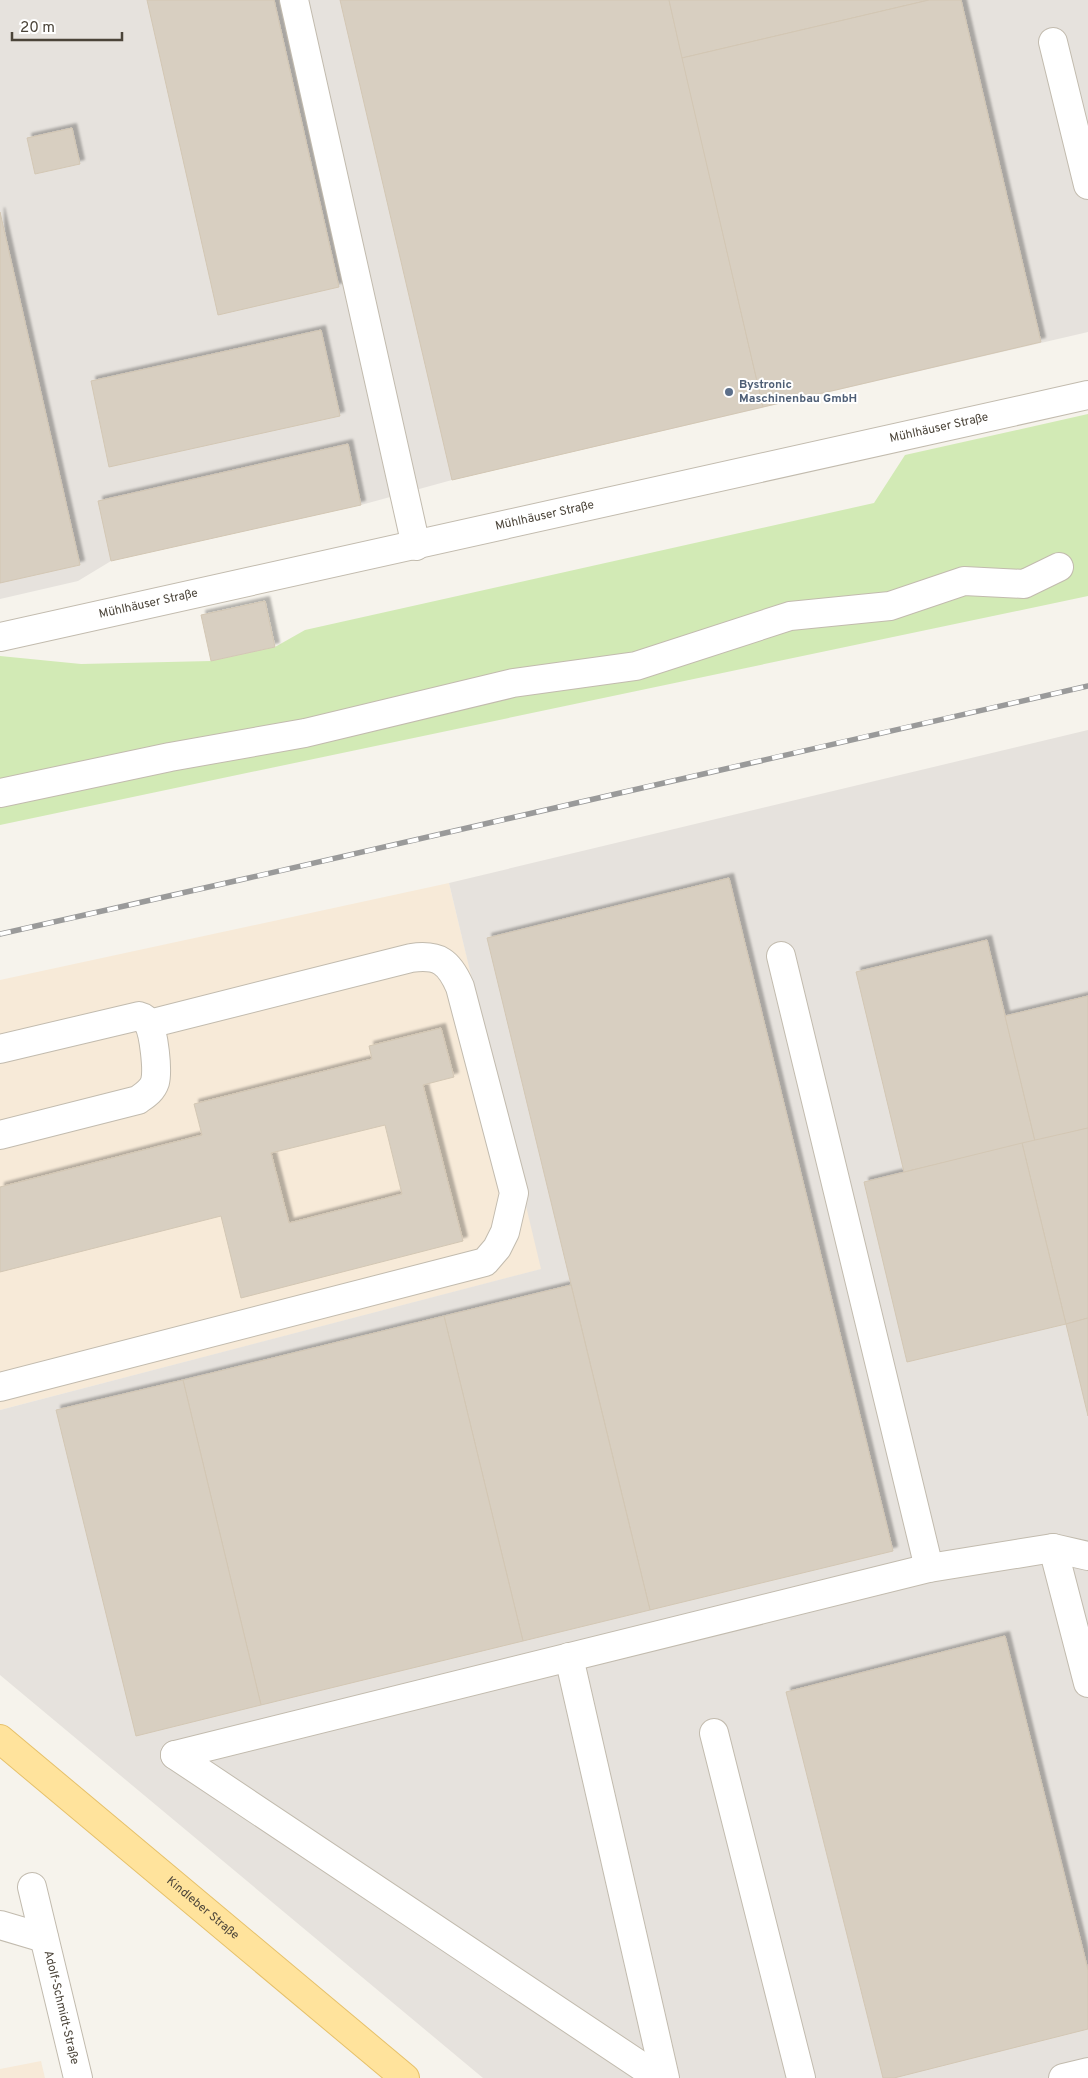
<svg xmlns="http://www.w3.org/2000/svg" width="1088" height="2078" viewBox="0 0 1088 2078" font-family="Overpass,sans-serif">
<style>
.commercial{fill:#f7ead8}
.industrial{fill:#e6e2dd}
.green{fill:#d2eab5}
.building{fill:#d8cfc1;stroke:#d3c7b4;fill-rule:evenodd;filter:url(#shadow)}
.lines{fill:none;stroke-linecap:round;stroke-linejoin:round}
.minor-casing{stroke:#c2bbae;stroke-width:30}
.major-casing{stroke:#e6c16a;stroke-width:30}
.minor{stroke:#fff;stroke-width:28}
.major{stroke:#ffe39c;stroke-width:28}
.rail-casing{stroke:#9a9a9a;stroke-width:5.5}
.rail{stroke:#fff;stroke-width:4;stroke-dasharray:11;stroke-linecap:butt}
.service-dot{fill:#5c6f8a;stroke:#fff;stroke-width:2}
.labels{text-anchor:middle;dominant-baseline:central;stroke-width:4;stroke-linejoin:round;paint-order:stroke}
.service-label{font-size:12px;font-weight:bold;fill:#4e5e75;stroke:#fff;text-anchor:start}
.street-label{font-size:12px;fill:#4b4439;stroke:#fff}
</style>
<defs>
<filter id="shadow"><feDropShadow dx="4.5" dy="-4.5" stdDeviation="1" flood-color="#0004"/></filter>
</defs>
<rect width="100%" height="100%" fill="#f6f3ec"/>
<g class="commercial">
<polygon points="449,883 542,1269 0,1410 0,980"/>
<polygon points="41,2061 45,2078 0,2078 0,2069"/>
</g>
<g class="industrial">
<polygon points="0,0 1088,0 1088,332 452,480 361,505 111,561 78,581 0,599"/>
<polygon points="1088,730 1088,2078 483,2078 0,1675 0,1410 541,1269 449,883"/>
</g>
<polygon class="green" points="1088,414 1088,596 0,825 0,656 81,664 211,661 275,647 305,630 874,503 905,455"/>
<g class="building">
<polygon points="147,0 274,0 339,287 218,315"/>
<polygon points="340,0 669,0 763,407 452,480"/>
<polygon points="669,0 929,0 682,58"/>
<polygon points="929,0 961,0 1041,342 763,407 682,58"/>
<polygon points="72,128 80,164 35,174 27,138"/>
<polygon points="0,212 80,565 0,583"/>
<polygon points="321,330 340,416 109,467 91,381"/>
<polygon points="348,444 361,505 111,561 98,501"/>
<polygon points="265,601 275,647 211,661 201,615"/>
<polygon points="729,878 893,1551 650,1610 487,938"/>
<polygon points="987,940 1035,1141 904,1172 856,972"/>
<polygon points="1088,996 1088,1128 1035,1141 1005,1016"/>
<path d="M441,1028L454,1077L423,1085L463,1241L241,1298L221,1216L0,1272V1187L202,1135L194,1104L372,1059L369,1046ZM385,1125L402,1194L289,1223L271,1153Z"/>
<polygon points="1088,1128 1088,1318 1066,1324 1022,1143"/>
<polygon points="1022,1143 1066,1324 907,1362 864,1182"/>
<polygon points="571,1285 650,1610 523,1641 444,1316"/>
<polygon points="444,1316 523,1641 261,1705 183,1380"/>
<polygon points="1088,1318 1088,1416 1066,1324"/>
<polygon points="183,1380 261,1705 136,1736 56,1410"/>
<polygon points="1005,1636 1088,1970 1088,2029 894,2078 883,2078 786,1692"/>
</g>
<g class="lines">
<defs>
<g id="minor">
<polyline points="294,0 416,546"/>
<polyline points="1053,42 1088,185"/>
<path id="s1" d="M0,637L1088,395"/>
<polyline points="0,793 170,757 305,733 513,683 636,666 790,616 890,606 964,581 1024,584 1059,567"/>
<polyline points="781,956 929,1568"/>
<path d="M0,1049L139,1016C143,1017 146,1019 148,1023C154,1033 158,1070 155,1082C152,1091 145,1095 138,1100L0,1135"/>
<path d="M0,1387L485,1262L497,1248L505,1232L514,1193L460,987C449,962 439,954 411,958L149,1024"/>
<polyline points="1053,1548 1088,1683"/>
<polyline points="569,1657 665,2078"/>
<polyline points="714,1733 801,2078"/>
<polyline points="175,1755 929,1568 1053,1548 1088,1556"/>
<polyline points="175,1755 659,2078"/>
<path id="s2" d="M32,1887L78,2078"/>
<polyline points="0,1925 44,1938"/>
<polyline points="1063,2078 1088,2072"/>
</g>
<g id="major">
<path id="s3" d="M0,1739L405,2078"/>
</g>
</defs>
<use href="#minor" class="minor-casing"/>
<use href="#major" class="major-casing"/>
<use href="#minor" class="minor"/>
<use href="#major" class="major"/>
<defs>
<path id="rail" d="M0,934C363,853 725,768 1088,686"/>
</defs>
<use href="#rail" class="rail-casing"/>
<use href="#rail" class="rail"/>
</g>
<circle class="service-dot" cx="729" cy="392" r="5"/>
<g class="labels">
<g class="service-label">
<text x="739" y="385">Bystronic<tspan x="739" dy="14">Maschinenbau GmbH</tspan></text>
</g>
<g class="street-label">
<text stroke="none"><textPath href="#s1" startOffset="962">Mühlhäuser Straße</textPath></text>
<text stroke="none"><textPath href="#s1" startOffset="558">Mühlhäuser Straße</textPath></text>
<text stroke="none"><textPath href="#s1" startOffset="152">Mühlhäuser Straße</textPath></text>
<text stroke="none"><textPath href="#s3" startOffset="264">Kindleber Straße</textPath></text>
<text stroke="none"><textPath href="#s2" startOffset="124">Adolf-Schmidt-Straße</textPath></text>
</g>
</g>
<path d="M12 32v8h110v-8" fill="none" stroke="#4b4439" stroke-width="2.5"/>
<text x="20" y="32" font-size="15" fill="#4b4439" stroke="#ffffff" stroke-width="4" paint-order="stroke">20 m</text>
</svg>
